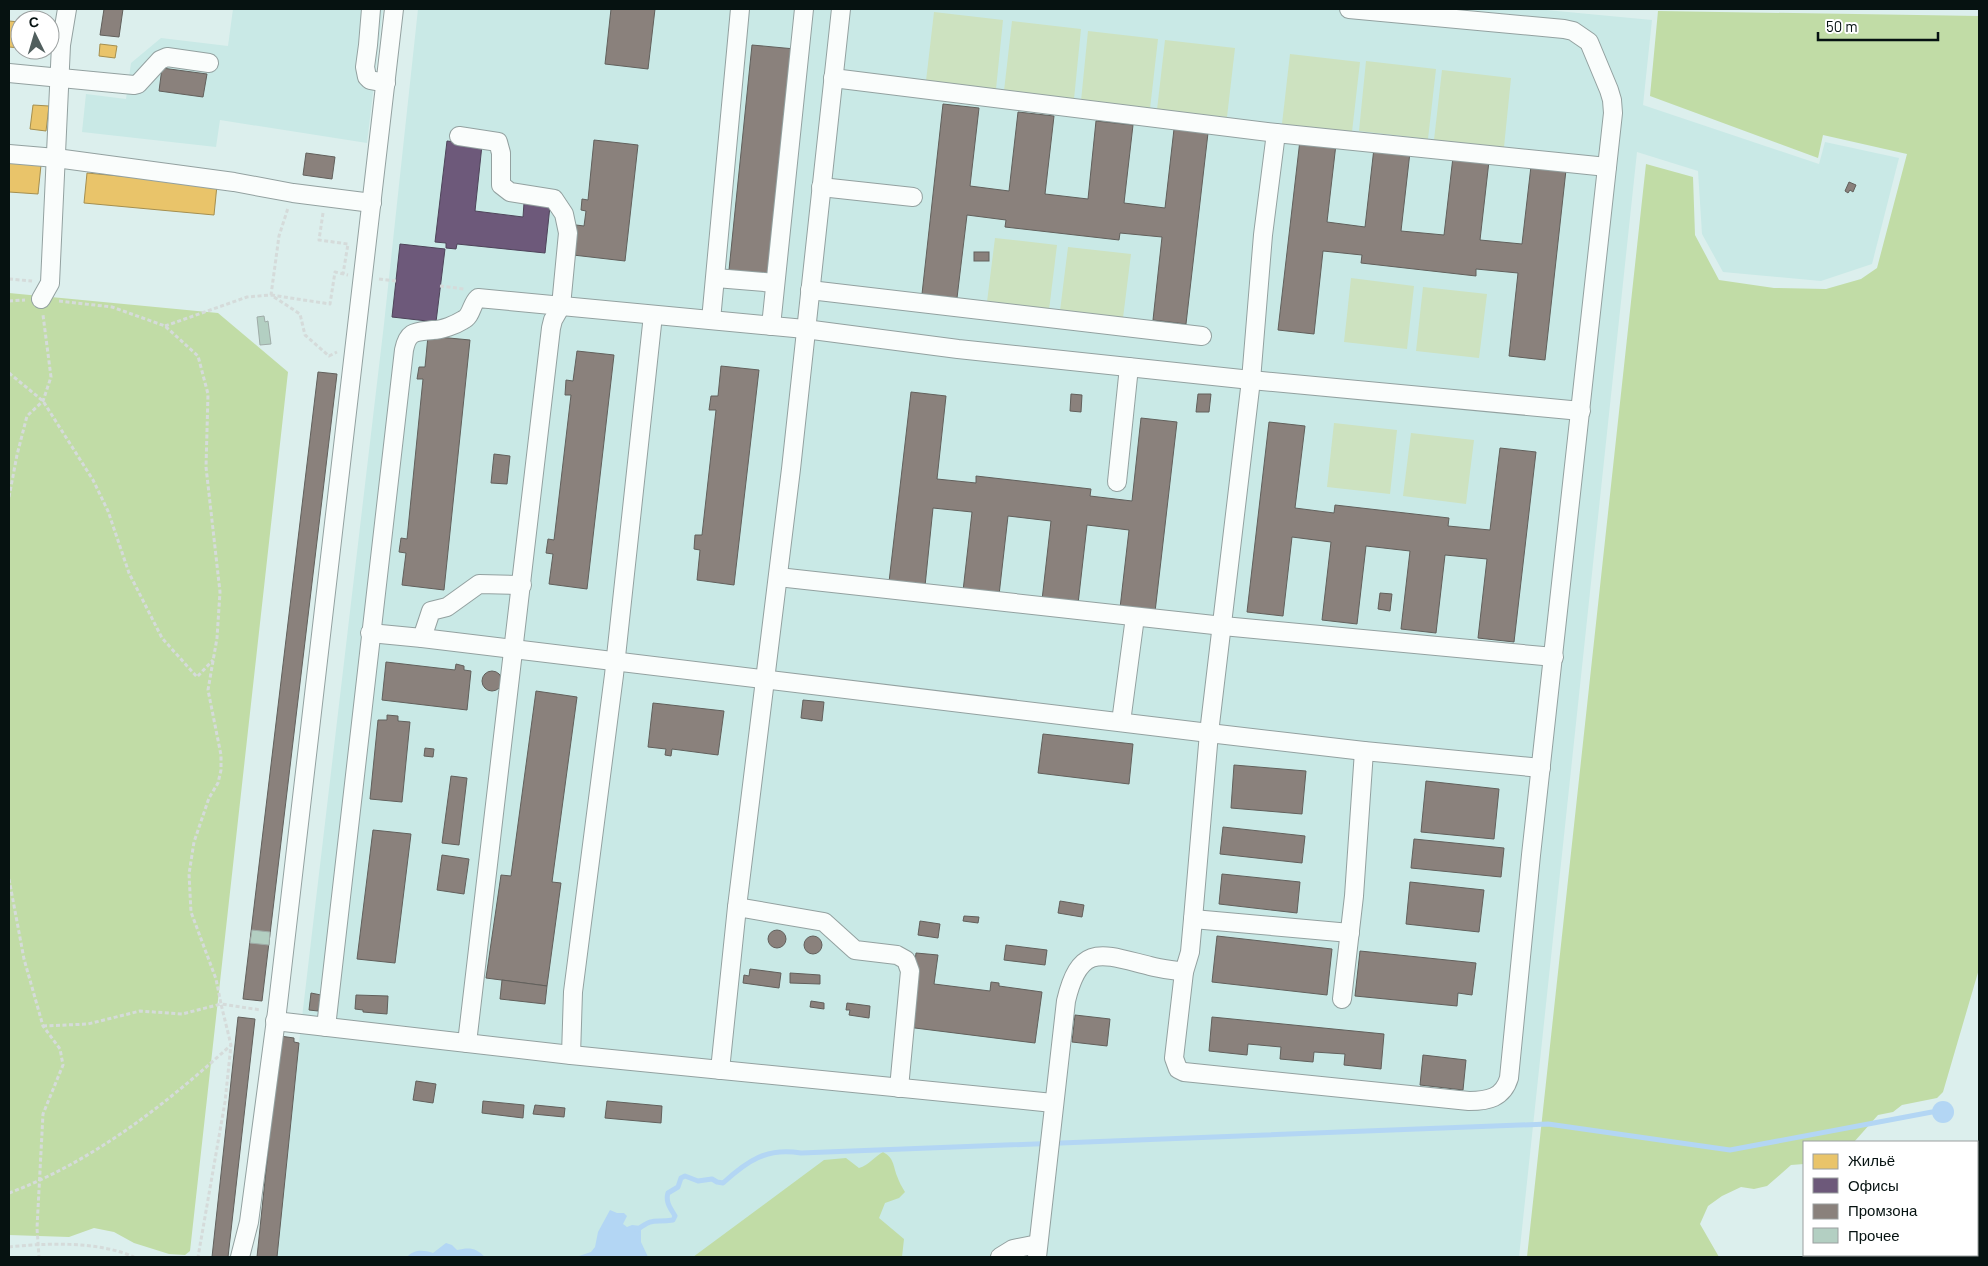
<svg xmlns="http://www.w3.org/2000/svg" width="1988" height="1266" viewBox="0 0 1988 1266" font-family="Barlow,sans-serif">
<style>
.built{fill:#c9e9e6}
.green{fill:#cde2c0}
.forest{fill:#c1dca6}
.water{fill:#b3d6f4}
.homes{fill:#e9c46a;stroke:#a58f4f}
.offices{fill:#6d597a;stroke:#4e445a}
.industry{fill:#8a817c;stroke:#62605c}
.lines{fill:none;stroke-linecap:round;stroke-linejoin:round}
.stream{stroke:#b3d6f4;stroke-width:5}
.building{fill:#b3cfc2;stroke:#9faca8}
.minor-casing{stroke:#93a1a0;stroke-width:20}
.path{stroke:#d5dbda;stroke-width:3;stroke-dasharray:4 2.5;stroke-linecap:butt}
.minor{stroke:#fafdfc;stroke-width:18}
</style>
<rect width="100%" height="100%" fill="#dcefed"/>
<g class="built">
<polygon points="233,9 383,9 367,143 220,120 216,147 82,132 86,94 126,99 131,63 161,38 228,46"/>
<polygon points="418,9 1536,9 1652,20 1643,105 1819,164 1825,142 1899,158 1872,264 1821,281 1723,272 1702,234 1698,171 1637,152 1519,1257 277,1257 299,1043 384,324"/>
</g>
<g class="green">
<polygon points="934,12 1003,20 996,89 926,81"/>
<polygon points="1012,21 1081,29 1074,99 1004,91"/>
<polygon points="1088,31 1158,39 1150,109 1081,101"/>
<polygon points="1165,40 1235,48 1227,117 1157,110"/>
<polygon points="1290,54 1360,62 1352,132 1282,124"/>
<polygon points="1366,61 1436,69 1428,139 1359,131"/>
<polygon points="1442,70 1511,78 1504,147 1434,140"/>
<polygon points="995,238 1057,245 1049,310 987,302"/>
<polygon points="1068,247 1131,254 1123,318 1060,311"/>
<polygon points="1351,278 1414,286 1407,349 1344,342"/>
<polygon points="1423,287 1487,294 1479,358 1416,351"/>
<polygon points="1334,423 1397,430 1390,494 1327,487"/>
<polygon points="1411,433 1474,440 1466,504 1403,496"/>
</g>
<g class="forest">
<polygon points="1658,11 1979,16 1979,969 1943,1092 1937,1098 1902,1105 1893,1112 1878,1115 1854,1142 1804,1142 1804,1164 1791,1165 1767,1186 1754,1189 1741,1187 1722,1196 1708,1206 1700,1224 1719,1257 1527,1257 1646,164 1693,177 1695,235 1719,280 1774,288 1826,289 1861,279 1877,268 1907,154 1823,135 1818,158 1650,96"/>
<polygon points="9,293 218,313 288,372 190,1251 185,1255 169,1254 134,1243 114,1232 94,1228 69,1237 9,1235"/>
<path d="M883,1152C894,1158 893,1165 897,1176C899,1182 902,1187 905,1192L899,1198L885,1203L879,1218L904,1239L902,1257H693L824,1160L846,1158L859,1168C869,1165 874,1157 883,1152Z"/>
</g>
<g class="water">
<circle cx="1943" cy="1112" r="11"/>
<polygon points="610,1210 617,1213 624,1213 627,1216 623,1224 627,1227 632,1225 641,1226 641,1242 648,1257 576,1257 591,1252 595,1247 598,1232"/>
<path d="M446,1243L452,1245L457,1250C470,1247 476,1248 485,1257H407C414,1249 424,1250 433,1253Z"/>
</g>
<g class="homes">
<polygon points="9,21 20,22 20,48 9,47"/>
<polygon points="50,26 55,26 52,52 34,50 50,50"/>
<polygon points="100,44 117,46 115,58 99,56"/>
<polygon points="33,105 49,106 46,131 30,129"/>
<polygon points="9,162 41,165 38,194 9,192"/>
<polygon points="87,173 217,185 214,215 84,203"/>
</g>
<g class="offices">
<polygon points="447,141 482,145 475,211 523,217 524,203 550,206 545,253 457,244 456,249 446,248 446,243 435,242"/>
<polygon points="400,244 445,249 436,322 392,317"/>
</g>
<g class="industry">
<polygon points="104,9 123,9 119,37 100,35"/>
<polygon points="611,9 655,9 648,69 605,64"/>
<polygon points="752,45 795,49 772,275 729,270"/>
<polygon points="162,68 207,74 203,97 159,91"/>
<polygon points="943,104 979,108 970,186 1009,191 1018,112 1054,116 1045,194 1088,199 1096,121 1133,125 1124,203 1165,208 1174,129 1208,133 1186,324 1153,320 1162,237 1120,233 1119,240 1005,227 1006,220 967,215 957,298 922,294"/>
<polygon points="594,140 638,145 625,261 573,255 576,225 584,226 586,211 581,210 582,199 588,200"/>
<polygon points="1300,140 1336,144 1327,222 1365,227 1374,148 1410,152 1401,231 1444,235 1453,157 1489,161 1480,240 1522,244 1531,166 1566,170 1545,360 1509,356 1518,273 1476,269 1476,276 1361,263 1362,255 1323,251 1314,334 1278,330"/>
<polygon points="306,153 335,157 332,179 303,175"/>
<polygon points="1849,182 1856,185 1853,192 1850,190 1848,193 1845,191"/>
<rect x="974" y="252" width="15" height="9"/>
<polygon points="428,336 470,340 444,590 402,585 406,553 399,552 401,538 407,539 423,379 417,379 419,367 425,367"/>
<polygon points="577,351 614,355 587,589 549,584 553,554 546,553 548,539 554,540 571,395 565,395 566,380 573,381"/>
<polygon points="721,366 759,370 734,585 697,580 700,550 694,549 695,535 702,535 716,410 709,410 711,396 718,396"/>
<polygon points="318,372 337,374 262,1001 243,999"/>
<polygon points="911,392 946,396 937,479 976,483 976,476 1091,489 1090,496 1132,501 1141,418 1177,422 1155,612 1120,608 1129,530 1087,525 1078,604 1042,600 1051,521 1008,516 999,595 963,591 972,512 933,508 925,586 889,582"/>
<polygon points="1071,394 1082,395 1081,412 1070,411"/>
<polygon points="1198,394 1211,394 1209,412 1196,412"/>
<polygon points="1269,422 1305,426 1295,508 1334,513 1335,505 1449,518 1448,526 1490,530 1500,448 1536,452 1514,642 1478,638 1487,559 1445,555 1436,633 1401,629 1410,551 1366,546 1357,624 1322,620 1331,542 1292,537 1283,616 1247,612"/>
<polygon points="494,454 510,456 507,484 491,483"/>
<polygon points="1380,593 1392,594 1390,611 1378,609"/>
<polygon points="386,662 455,670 456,664 464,666 464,670 471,671 467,710 382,700"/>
<circle cx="492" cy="681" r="10"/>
<polygon points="536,691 577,697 552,882 561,883 547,986 486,978 501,875 511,876"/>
<polygon points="803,700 824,702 822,721 801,718"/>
<polygon points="653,703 724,711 718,755 672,749 671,756 665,755 666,749 648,747"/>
<polygon points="387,715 398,716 398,721 410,722 402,802 370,799 378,720 387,720"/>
<polygon points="1043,734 1133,744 1129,784 1038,773"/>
<polygon points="425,748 434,749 433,757 424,756"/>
<polygon points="1234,765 1306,771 1302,814 1231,808"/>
<polygon points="451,776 467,778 459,845 442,843"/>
<polygon points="1426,781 1499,789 1494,839 1421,832"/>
<polygon points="1223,827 1305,836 1302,863 1220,854"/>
<polygon points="373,830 411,834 395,963 357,959"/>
<polygon points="1414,839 1504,848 1501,877 1411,868"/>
<polygon points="442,855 469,859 464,894 437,890"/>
<polygon points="1222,874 1300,882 1297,913 1219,904"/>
<polygon points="1410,882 1484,890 1479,932 1406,924"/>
<polygon points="1060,901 1084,905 1082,917 1058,913"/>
<polygon points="964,916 979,917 978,923 963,921"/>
<polygon points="920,921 940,924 938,938 918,935"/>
<circle cx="777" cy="939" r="9"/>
<circle cx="813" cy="945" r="9"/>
<polygon points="1217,936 1332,949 1327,995 1212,982"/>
<polygon points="1006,945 1047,950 1045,965 1004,960"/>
<polygon points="1360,951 1476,963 1472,995 1458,993 1457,1006 1355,996"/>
<polygon points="916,953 938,955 934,984 990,991 991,982 999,983 999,986 1042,992 1035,1043 907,1027"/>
<polygon points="750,969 781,973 779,988 743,983 744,975 749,976"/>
<polygon points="790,973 820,975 820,984 790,983"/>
<polygon points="502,980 547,986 545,1004 500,999"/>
<polygon points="311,993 321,995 318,1011 309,1010"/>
<polygon points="356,995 388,996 387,1014 363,1012 363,1010 355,1009"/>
<polygon points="811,1001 824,1003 824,1009 810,1007"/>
<polygon points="847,1003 870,1006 869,1018 849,1015 850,1010 846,1010"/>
<polygon points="1075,1015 1110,1019 1107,1046 1072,1042"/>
<polygon points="238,1017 255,1019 228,1257 212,1257"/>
<polygon points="1212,1017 1384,1034 1381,1069 1344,1065 1345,1054 1314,1052 1313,1062 1280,1059 1281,1047 1248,1044 1247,1055 1209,1051"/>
<polygon points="280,1036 294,1038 294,1042 299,1043 277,1257 257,1257"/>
<polygon points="1423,1055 1466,1060 1463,1090 1420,1085"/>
<polygon points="416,1081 436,1084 433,1103 413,1100"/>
<polygon points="483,1101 524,1105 523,1118 482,1113"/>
<polygon points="607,1101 662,1106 661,1123 605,1118"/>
<polygon points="535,1105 565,1108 564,1117 533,1114"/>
</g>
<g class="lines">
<path class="stream" d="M637,1230C654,1217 654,1223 673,1220L675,1216C671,1209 665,1202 668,1193L678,1187L681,1178L685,1176L698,1181L712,1179L717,1182L723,1183C747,1161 767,1147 801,1153L1548,1124L1730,1150L1932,1112"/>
</g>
<g class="building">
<polygon points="264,316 265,322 268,321 271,344 260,345 257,317"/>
<polygon points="252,930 270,932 269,945 250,943"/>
</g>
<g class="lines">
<defs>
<g id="minor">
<polyline points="371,9 368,45 365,67 367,77 370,80 386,83"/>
<polyline points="9,73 134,85 138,84 160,60 167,57 209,63"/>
<polyline points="833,78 1276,133 1607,167"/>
<path d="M1276,133L1263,235L1251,380L1209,733L1193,919L1190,952L1184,972L1174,1058L1178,1069L1184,1072L1469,1101C1488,1101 1503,1098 1509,1078L1531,855L1613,113L1612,100L1609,90L1589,42L1573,31L1564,29L1349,9"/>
<polyline points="459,136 498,142 501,153 501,185 510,192 554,199 564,214 568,233 561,306 553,320 551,328 467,1043"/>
<polyline points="9,154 56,158 234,182 293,193 372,203"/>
<polyline points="821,187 913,197"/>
<polyline points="716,278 775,283"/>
<polyline points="810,290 1202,336"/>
<polyline points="41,299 50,283 61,45 67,9"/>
<polyline points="711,320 740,9"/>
<polyline points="771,326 804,9"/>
<polyline points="1117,482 1129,367"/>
<polyline points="778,577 1223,626 1554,657"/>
<polyline points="370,633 422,638 1209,733 1364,751 1541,768"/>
<polyline points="422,638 431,611 447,607 479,584 522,585"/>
<polyline points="1121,722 1135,617"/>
<polyline points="737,907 824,922 855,950 897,955 906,960 910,971 899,1088"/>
<polyline points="1193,919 1350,933"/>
<polyline points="1342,999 1354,896 1364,751"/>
<polyline points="275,1021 571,1055 1053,1103"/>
<path d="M326,1027L404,350C408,330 416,332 433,330C442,330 455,325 463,320C472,316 471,304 478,298L805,329L958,349L1251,380L1581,411"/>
<polyline points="571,1055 573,992 614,675 653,315"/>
<polyline points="720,1070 737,907 791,469 841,9"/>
<polyline points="240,1257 249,1222 277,1012 394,9"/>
<polyline points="1000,1257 1013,1249 1038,1244"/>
<path d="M1037,1257L1066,1001C1080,942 1102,954 1150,966C1161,969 1173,970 1184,972"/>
</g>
</defs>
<use href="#minor" class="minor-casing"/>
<g class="path">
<polyline points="323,213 319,240 348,244 343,274"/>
<polyline points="9,279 32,281"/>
<polyline points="379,279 396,281"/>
<polyline points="440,286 464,289"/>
<polyline points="271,295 330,304 335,272 348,275"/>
<polyline points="274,297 300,314 305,335 329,356 337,352"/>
<polyline points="9,301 25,300"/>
<polyline points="59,301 112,307 165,326 198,356 208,394 206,467 220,592 217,638 208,690 221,755 221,770 218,783 209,798 194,842 189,874 191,912 216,979 221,1004 261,1010"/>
<polyline points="165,326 247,297 271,295 279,236 288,208"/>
<polyline points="9,373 43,401 93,480 108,511 129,573 162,638 197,677 213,660"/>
<polyline points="9,497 17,455 27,416 43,401 51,377 43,315"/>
<polyline points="9,879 24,959 43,1026 60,1049 63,1065 43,1114 37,1228 39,1257"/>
<polyline points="43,1026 88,1024 140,1011 182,1014 221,1004 231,1045 225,1102 198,1257"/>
<path d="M9,1193C92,1162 165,1105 231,1045"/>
<path d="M9,1247C47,1243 98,1241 134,1257"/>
</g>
<use href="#minor" class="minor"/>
</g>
<rect width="1988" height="1266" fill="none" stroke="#061211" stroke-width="20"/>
<rect x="1803" y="1141" width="175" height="115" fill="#ffffff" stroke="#9ba0a0"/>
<rect x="1813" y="1154" width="25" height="15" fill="#e9c46a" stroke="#9ba0a0"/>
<text x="1848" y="1166" font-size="15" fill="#061211">Жильё</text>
<rect x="1813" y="1178" width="25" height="15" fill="#6d597a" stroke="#9ba0a0"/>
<text x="1848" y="1191" font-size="15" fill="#061211">Офисы</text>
<rect x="1813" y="1204" width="25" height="15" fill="#8a817c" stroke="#9ba0a0"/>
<text x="1848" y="1216" font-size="15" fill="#061211">Промзона</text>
<rect x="1813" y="1228" width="25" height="15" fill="#b3cfc2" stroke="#9ba0a0"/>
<text x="1848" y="1241" font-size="15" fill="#061211">Прочее</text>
<g transform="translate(35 35) rotate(355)"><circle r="24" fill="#ffffff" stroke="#9ba0a0"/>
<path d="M0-4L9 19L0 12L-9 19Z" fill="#515f5e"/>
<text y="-8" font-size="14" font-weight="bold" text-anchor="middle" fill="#061211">С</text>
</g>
<path d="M1818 32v8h120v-8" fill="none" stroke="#061211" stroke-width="2.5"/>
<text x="1826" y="32" font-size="15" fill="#061211" stroke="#ffffff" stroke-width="4" paint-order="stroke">50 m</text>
</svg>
